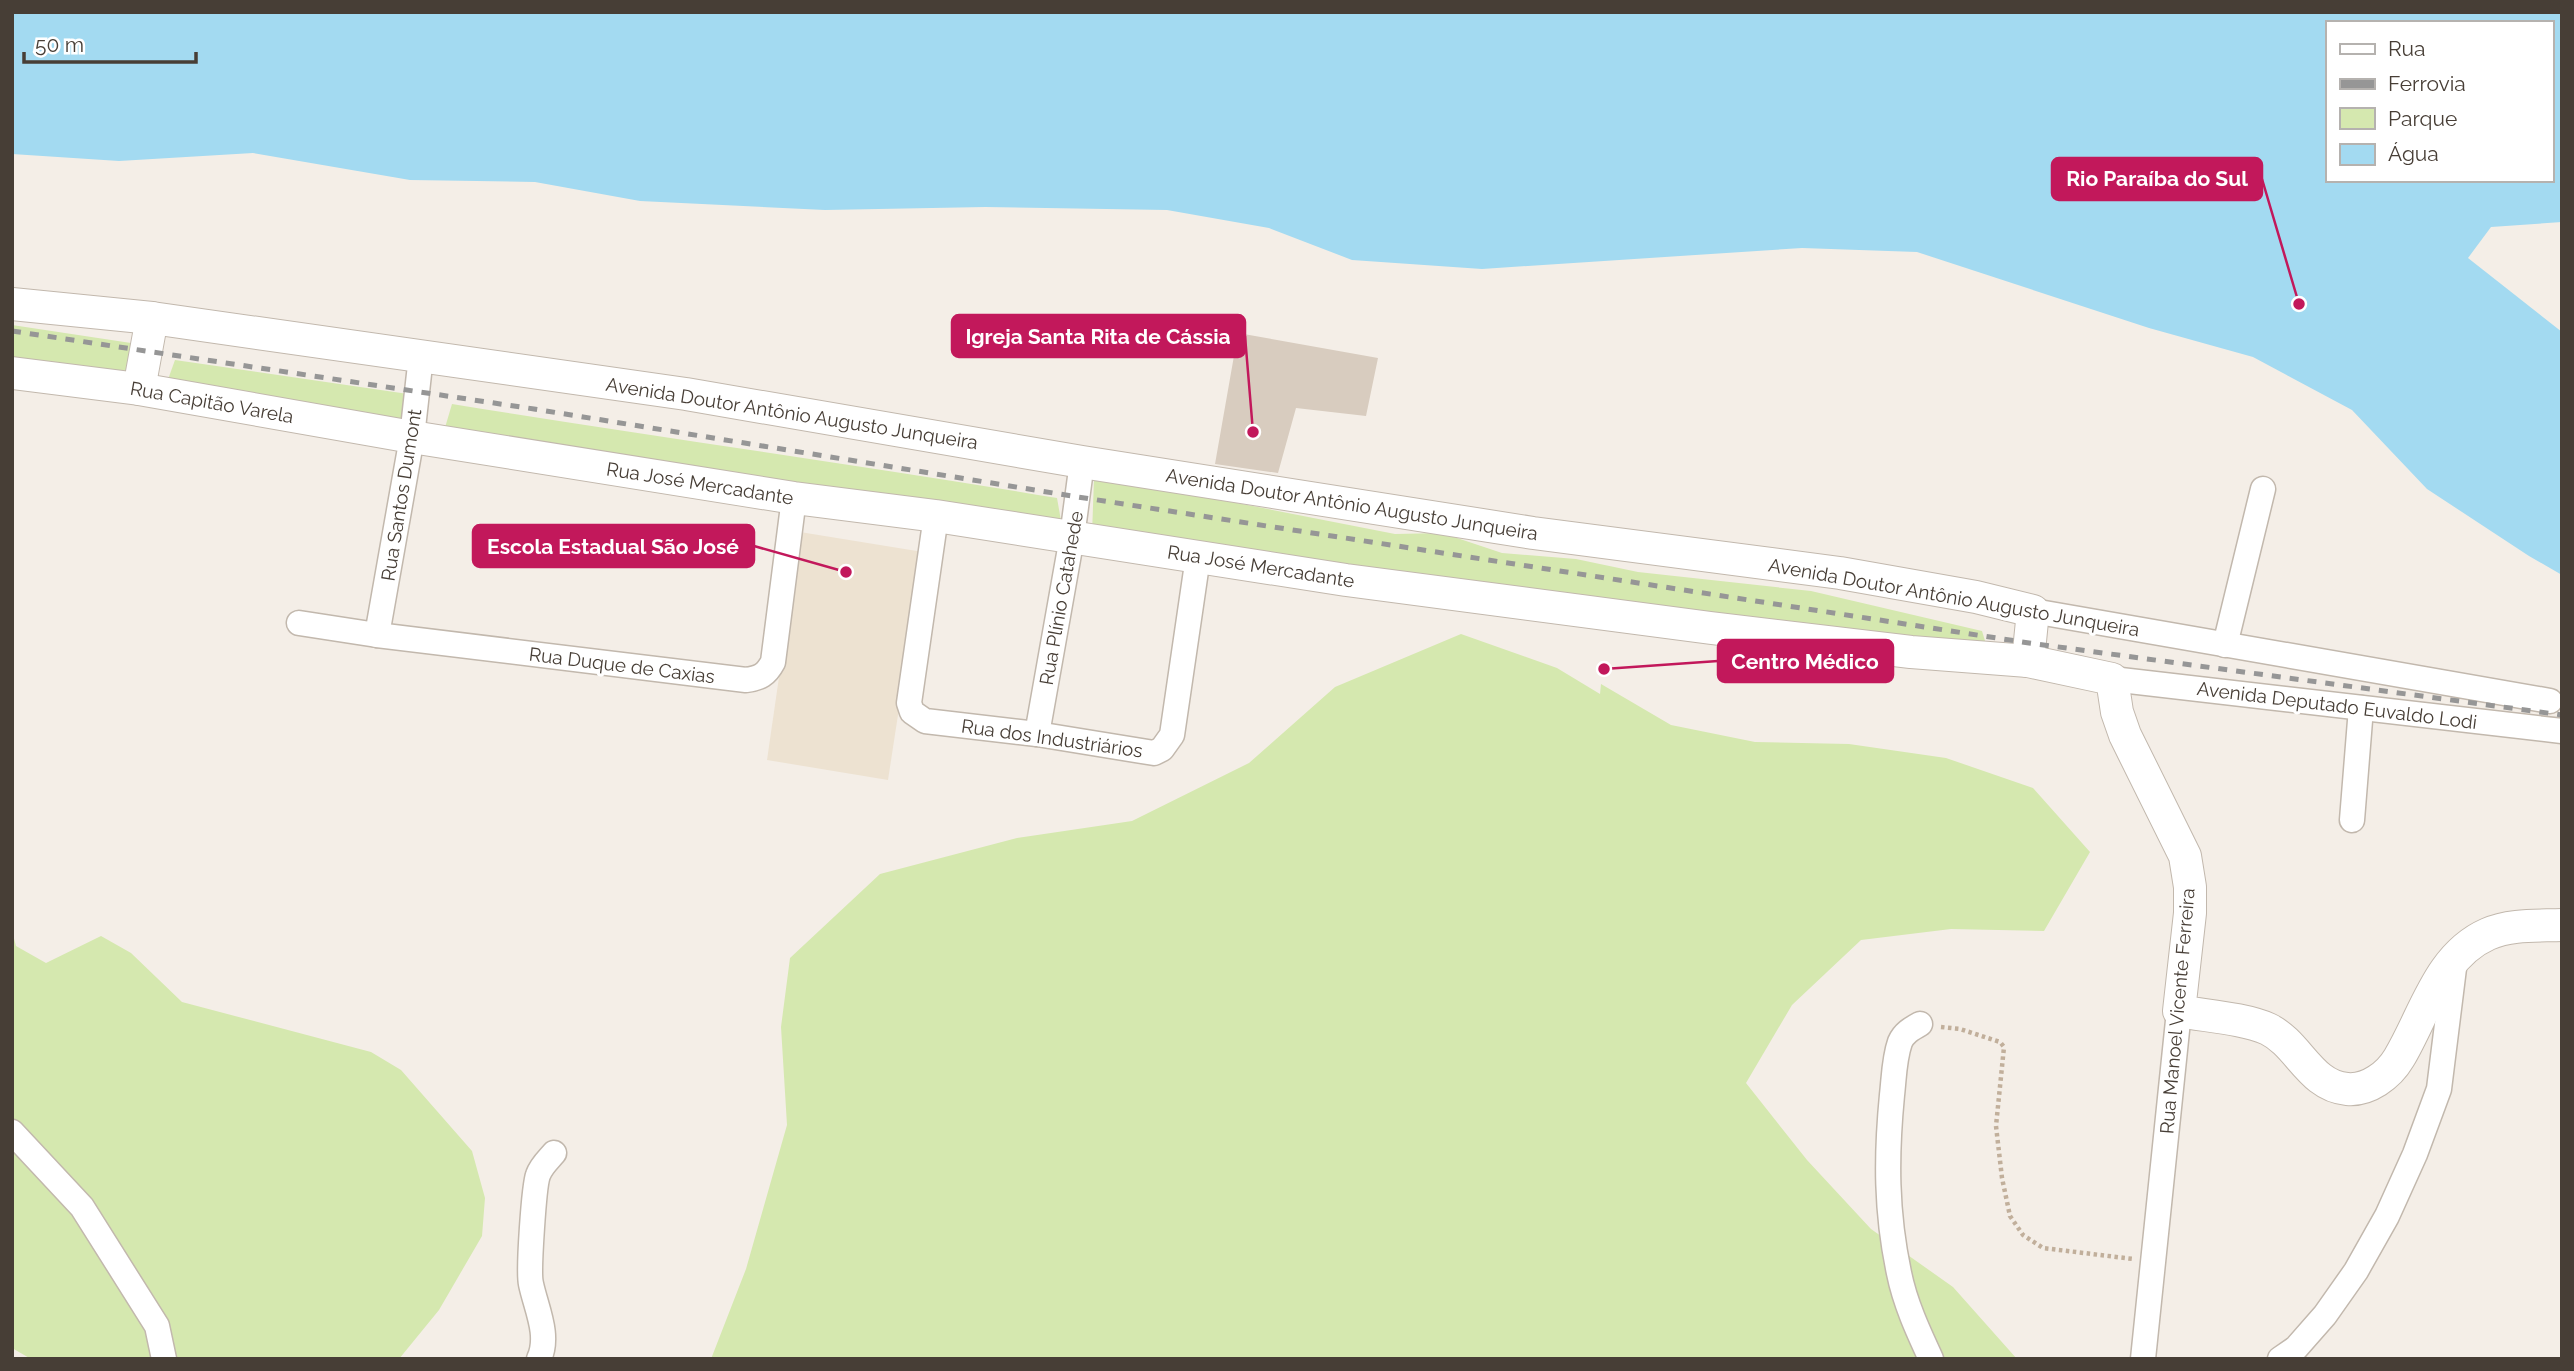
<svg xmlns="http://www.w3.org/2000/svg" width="2574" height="1371" viewBox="0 0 2574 1371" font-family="Raleway,sans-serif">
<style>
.education{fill:#ede2d1}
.green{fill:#d5e8af}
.water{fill:#a3daf1;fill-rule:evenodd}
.building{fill:#d8ccbf}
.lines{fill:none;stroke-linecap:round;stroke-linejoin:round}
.minor-casing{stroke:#c2b8ad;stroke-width:27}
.tertiary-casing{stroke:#c2b8ad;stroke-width:34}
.path{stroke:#c1af9b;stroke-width:4.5;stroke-dasharray:3.5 3.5;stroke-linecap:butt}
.minor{stroke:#fff;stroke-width:24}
.tertiary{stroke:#fff;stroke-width:32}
.rail{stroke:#969696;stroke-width:5;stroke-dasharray:9 9;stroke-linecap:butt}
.labels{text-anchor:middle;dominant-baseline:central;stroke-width:6;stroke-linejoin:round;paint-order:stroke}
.street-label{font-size:19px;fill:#473e36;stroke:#fff}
.leader{fill:none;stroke:#c2185b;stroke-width:2.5}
.callout-dot{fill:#c2185b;stroke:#fff;stroke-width:2.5}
.callout{fill:#c2185b;stroke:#c2185b;stroke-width:2.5}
.callout-label{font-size:21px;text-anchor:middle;font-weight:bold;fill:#fff}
</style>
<rect width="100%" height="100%" fill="#f4eee7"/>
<polygon class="education" points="800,532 923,552 888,780 767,760"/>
<g class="green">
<polygon points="12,325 131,343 128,371 12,360"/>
<polygon points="175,360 408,394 408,430 166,385"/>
<path d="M452,404C654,437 856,464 1057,498L1063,532L444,431Z"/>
<polygon points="1094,479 1237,503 1395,534 1442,533 1502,553 1576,559 1638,572 1811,591 1982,631 1990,657 1092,534"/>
<polygon points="1461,634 1557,668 1600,694 1601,684 1671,725 1755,742 1849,744 1946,758 2033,788 2090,852 2044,931 1951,929 1861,940 1792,1005 1746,1083 1807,1160 1871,1229 1953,1287 2017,1359 711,1359 746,1269 787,1125 781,1027 790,958 880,874 1017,838 1132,821 1249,763 1335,687"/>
<polygon points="12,931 16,946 46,963 101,936 131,953 182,1002 371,1052 401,1070 472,1151 485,1198 482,1236 439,1310 399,1359 31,1359 12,1348"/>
</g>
<path class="water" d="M12,12H2562V222L2491,227L2468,258L2562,332V575L2529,556L2427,489L2352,410L2253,357L2149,328L1917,252L1802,248L1482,269L1352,260L1269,228L1167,210L985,207L825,210L640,201L535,182L410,180L253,153L119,161L12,154ZM2327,23H2551V180H2327Z"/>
<polygon class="building" points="1238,333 1378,358 1366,416 1296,408 1278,473 1215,464"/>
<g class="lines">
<defs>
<g id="minor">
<polyline points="936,516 909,703 912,712 925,721 1037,734 1154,753 1162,749 1172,735 1198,557"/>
<polyline points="2033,611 2550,701"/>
<path d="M299,623L377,635L746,680C760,678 766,675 773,662L794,498"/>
<polyline points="377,635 412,437 421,356"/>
<polyline points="2225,645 2263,489"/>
<polyline points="2112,679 2562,731"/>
<polyline points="1037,734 1072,537 1082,462"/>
<polyline points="2352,820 2361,708"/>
<path d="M1920,1024C1911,1029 1904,1033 1900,1042C1894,1059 1894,1078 1892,1095C1886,1157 1886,1212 1899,1273C1905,1303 1918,1331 1931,1359"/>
<polyline points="12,1132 82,1207 157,1326 164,1359"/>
<path d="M539,1359C550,1335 536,1308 531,1284C528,1272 534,1186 538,1175C541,1166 548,1160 554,1153"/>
<polyline points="2143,1359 2179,1011"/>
<polyline points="2280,1359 2296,1348 2325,1315 2356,1271 2387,1216 2415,1154 2439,1089 2455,960"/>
</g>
<g id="tertiary">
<polyline points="12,304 152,318 686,394 1082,462 1533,533 1840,573 1976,597 2033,611 2028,661"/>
<path d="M12,373L139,389L412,437L794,498L936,516L1346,580L1711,628L1911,652L2028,661L2112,679L2117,712L2125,735L2185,856L2190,887V913L2179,1011C2205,1016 2243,1018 2268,1029C2299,1044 2310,1086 2347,1089C2368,1091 2389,1075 2399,1058C2425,1015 2438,956 2488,934C2510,924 2538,926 2562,925"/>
<polyline points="139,389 152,318"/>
</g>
</defs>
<use href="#minor" class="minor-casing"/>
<use href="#tertiary" class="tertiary-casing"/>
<polyline class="path" points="1941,1027 1960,1029 2000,1042 2004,1047 1996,1126 2002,1178 2010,1216 2023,1235 2043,1248 2133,1259"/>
<use href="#minor" class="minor"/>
<use href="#tertiary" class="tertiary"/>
<polyline class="rail" points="12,331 534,409 1078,497 2029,643 2562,715"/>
</g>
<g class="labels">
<g class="street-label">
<text transform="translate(212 402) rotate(10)">Rua Capitão Varela</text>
<text transform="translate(792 413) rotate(9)">Avenida Doutor Antônio Augusto Junqueira</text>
<text transform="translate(700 483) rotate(9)">Rua José Mercadante</text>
<text transform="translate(401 495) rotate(-81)">Rua Santos Dumont</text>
<text transform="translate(1352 504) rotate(9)">Avenida Doutor Antônio Augusto Junqueira</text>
<text transform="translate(1261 566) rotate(9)">Rua José Mercadante</text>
<text transform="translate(1954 597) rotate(10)">Avenida Doutor Antônio Augusto Junqueira</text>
<text transform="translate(1061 598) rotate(-80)">Rua Plínio Catahede</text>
<text transform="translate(622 665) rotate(7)">Rua Duque de Caxias</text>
<text transform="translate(2337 705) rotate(7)">Avenida Deputado Euvaldo Lodi</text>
<text transform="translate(1052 738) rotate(8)">Rua dos Industriários</text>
<text transform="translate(2177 1011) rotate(-85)">Rua Manoel Vicente Ferreira</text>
</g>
</g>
<path class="leader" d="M2299 304L2262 179M1253 432L1245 336M846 572L754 546M1604 669L1718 661"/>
<g class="callout-dot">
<circle cx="2299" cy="304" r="7"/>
<circle cx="1253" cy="432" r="7"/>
<circle cx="846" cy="572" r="7"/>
<circle cx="1604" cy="669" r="7"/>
</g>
<g class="callout">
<rect x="2052" y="158" width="210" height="42" rx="7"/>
<rect x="952" y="315" width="293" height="42" rx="7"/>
<rect x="473" y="525" width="281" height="42" rx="7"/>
<rect x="1718" y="640" width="175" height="42" rx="7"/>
</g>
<g class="callout-label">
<text x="2157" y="186">Rio Paraíba do Sul</text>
<text x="1098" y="344">Igreja Santa Rita de Cássia</text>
<text x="613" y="554">Escola Estadual São José</text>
<text x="1805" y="669">Centro Médico</text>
</g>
<rect width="2574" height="1371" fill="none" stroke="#473e36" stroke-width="28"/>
<rect x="2326" y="21" width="228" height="161" fill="#ffffff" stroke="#b5b2af" stroke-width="2"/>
<rect x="2340" y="44" width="35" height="10" fill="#ffffff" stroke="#b5b2af" stroke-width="2"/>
<text x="2388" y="56" font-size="21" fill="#473e36">Rua</text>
<rect x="2340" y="79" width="35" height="10" fill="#969696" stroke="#b5b2af" stroke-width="2"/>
<text x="2388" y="91" font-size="21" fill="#473e36">Ferrovia</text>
<rect x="2340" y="108" width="35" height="21" fill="#d5e8af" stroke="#b5b2af" stroke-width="2"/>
<text x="2388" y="126" font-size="21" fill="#473e36">Parque</text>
<rect x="2340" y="144" width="35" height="21" fill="#a3daf1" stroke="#b5b2af" stroke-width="2"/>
<text x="2388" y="161" font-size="21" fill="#473e36">Água</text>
<path d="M24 52v10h172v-10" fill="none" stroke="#473e36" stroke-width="3.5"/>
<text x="35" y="52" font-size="21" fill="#473e36" stroke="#ffffff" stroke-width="5" paint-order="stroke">50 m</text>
</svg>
